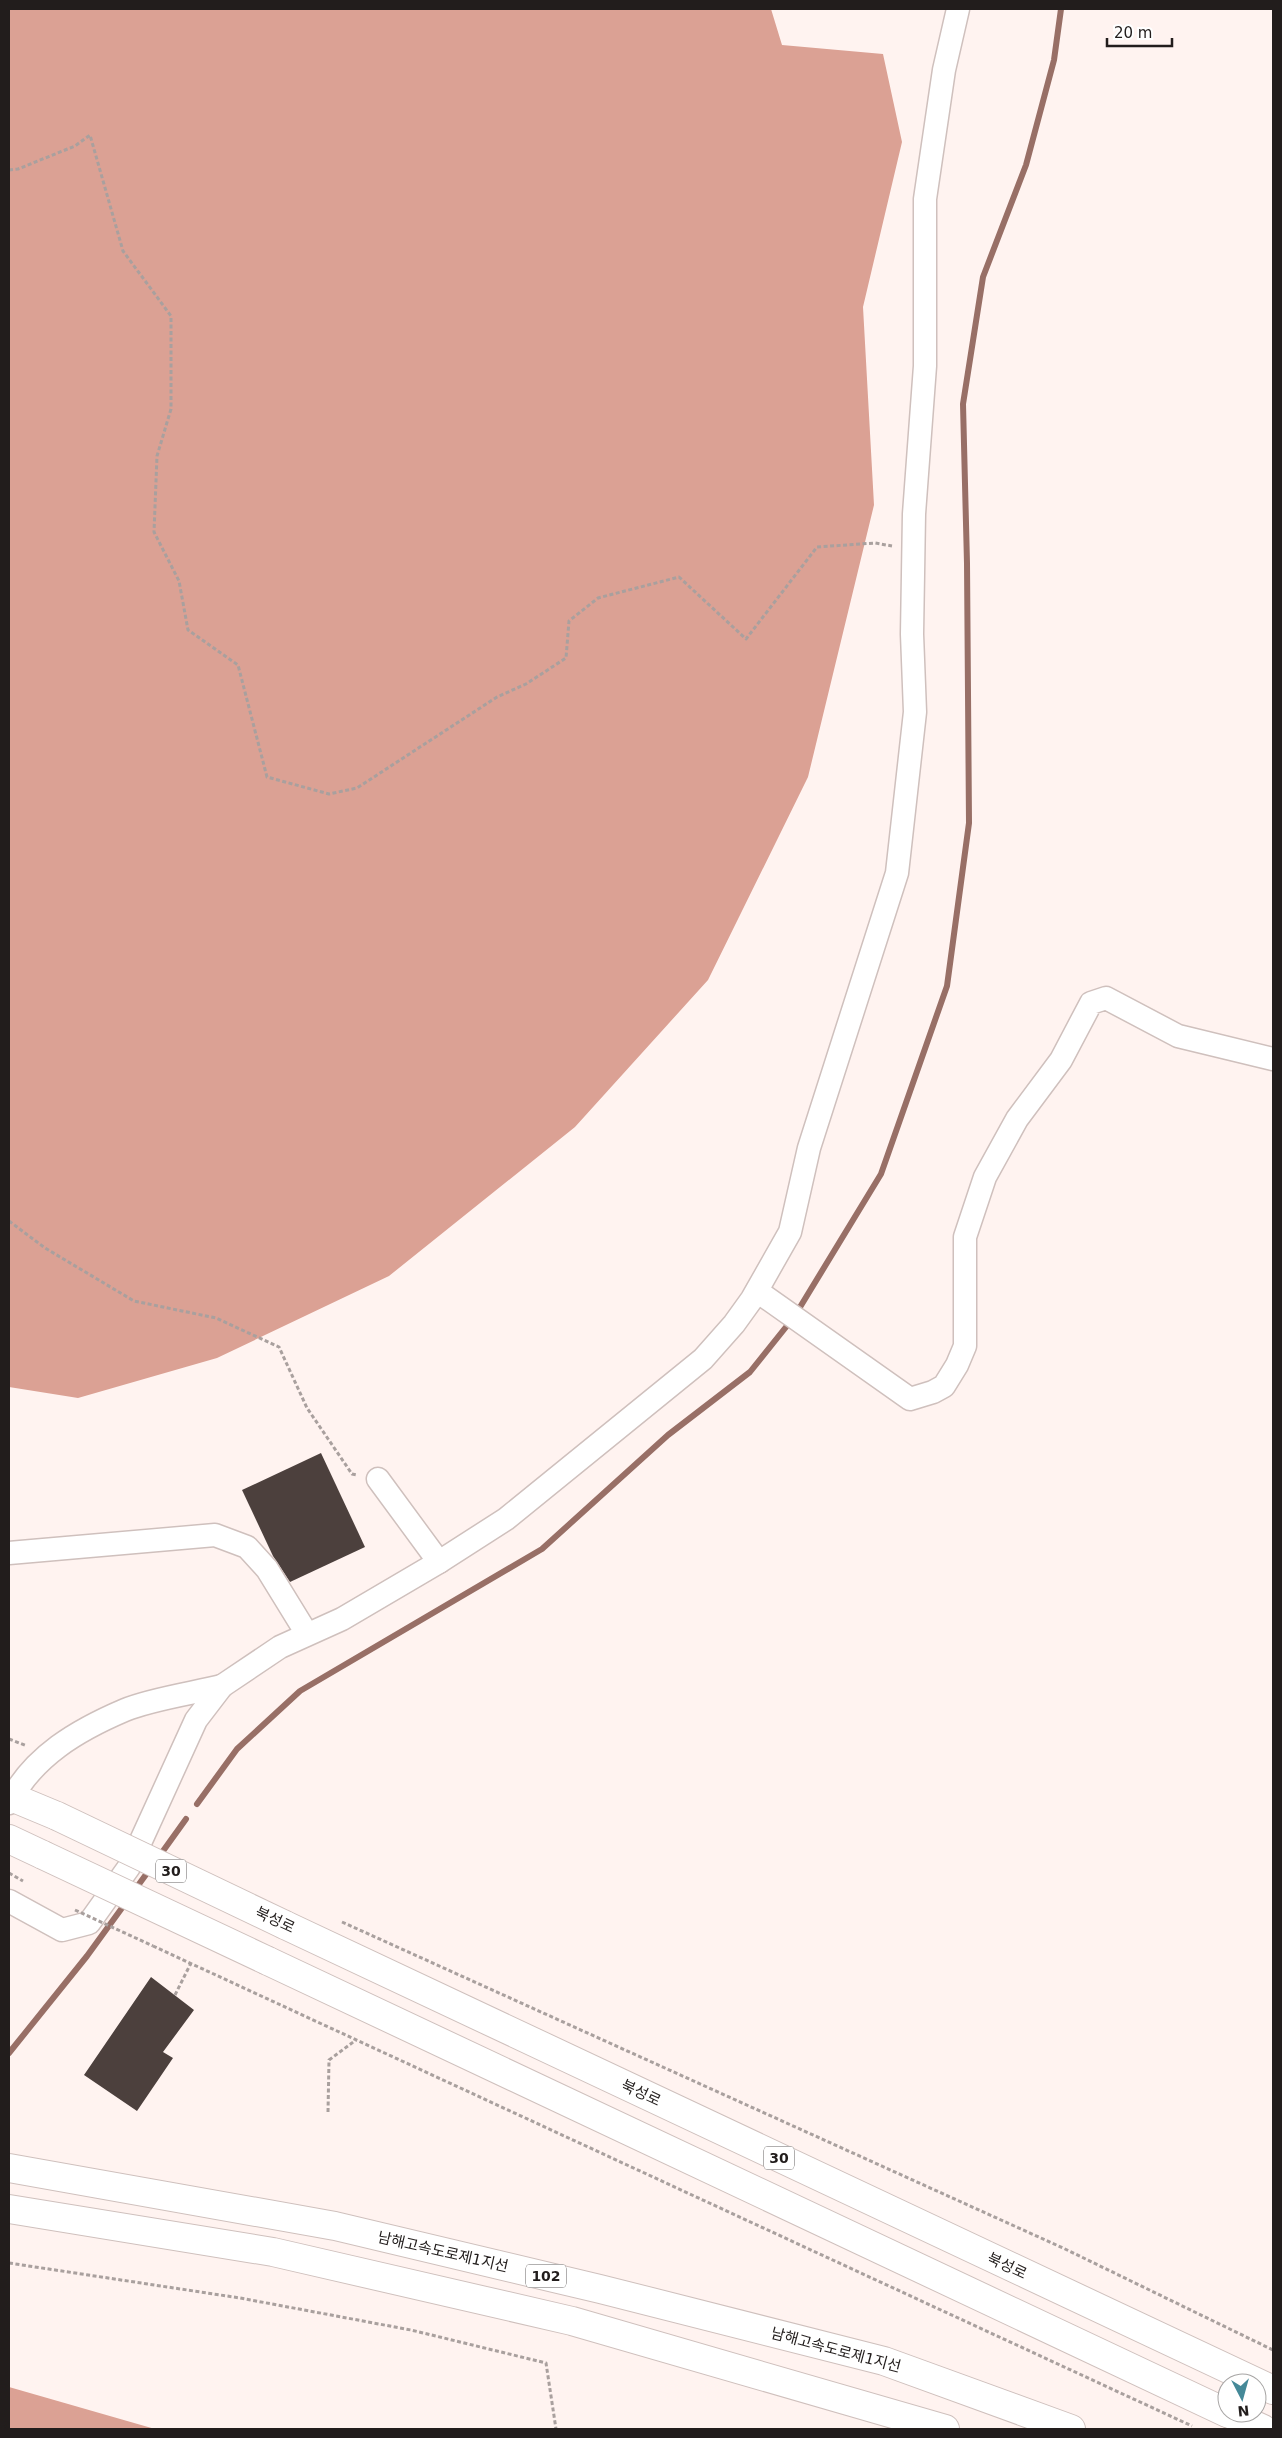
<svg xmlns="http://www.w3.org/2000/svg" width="1282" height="2438" viewBox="0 0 1282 2438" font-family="'DejaVu Sans','Noto Sans KR',sans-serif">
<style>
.forest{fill:#dba194}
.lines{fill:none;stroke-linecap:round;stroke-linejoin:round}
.stream{stroke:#986f66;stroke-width:6}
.building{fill:#4c403d}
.minor-casing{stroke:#cfc0bd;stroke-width:25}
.major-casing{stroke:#cfc0bd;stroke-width:30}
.highway-casing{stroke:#cfc0bd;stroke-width:30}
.path{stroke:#a9a09e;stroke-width:3;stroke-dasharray:4 2.5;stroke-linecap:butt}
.minor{stroke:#fff;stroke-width:22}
.major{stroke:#fff;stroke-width:28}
.highway{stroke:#fff;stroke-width:28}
.major-bridge-casing{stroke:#cfc0bd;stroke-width:30;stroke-linecap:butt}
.path-bridge{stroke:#a9a09e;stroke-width:3;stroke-dasharray:4 2.5;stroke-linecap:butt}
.major-bridge{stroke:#fff;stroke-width:28}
.labels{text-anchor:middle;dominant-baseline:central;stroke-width:5;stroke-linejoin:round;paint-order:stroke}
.shield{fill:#fff;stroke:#646160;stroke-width:1}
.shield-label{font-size:14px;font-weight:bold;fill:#221d1c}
.street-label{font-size:15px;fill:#221d1c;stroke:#fff}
</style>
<rect width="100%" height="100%" fill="#fff3f0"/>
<g class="forest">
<polygon points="9,9 771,9 782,45 883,54 902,142 863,307 874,505 808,777 708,980 575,1127 389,1276 217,1358 78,1398 9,1387"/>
<polygon points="9,2387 155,2429 9,2429"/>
</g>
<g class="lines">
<g class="stream">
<polyline points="197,1804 237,1749 300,1691 542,1549 668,1435 750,1372 794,1317 881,1174 947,986 969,823 967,563 963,404 983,277 1026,165 1054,60 1061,9"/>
<polyline points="158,1858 186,1819"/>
<polyline points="134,1891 150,1869"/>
<polyline points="9,2053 87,1956 127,1901"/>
</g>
</g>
<g class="building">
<polygon points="321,1453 365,1547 290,1582 273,1556 242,1490"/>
<polygon points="151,1977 194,2010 163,2052 173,2058 137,2111 84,2075"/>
</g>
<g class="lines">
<defs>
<g id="minor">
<polyline points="757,1291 910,1399 933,1392 944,1386 957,1365 965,1346 965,1237 985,1177 1017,1119 1061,1060 1091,1003 1106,998 1178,1036 1273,1059"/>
<polyline points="378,1479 439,1562 506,1519 703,1359 734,1324 752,1299 790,1232 809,1148 897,873 915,712 912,634 914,514 925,366 925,199 944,70 958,9"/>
<polyline points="9,1553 215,1535 247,1547 267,1569 307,1634"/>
<path d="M9,1803C33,1756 78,1730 125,1710C151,1699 194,1693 222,1686"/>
<polyline points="9,1901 62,1930 89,1923 129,1867 196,1720 222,1686 280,1647 342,1619 439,1562"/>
</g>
<g id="major">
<polyline points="9,1796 57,1816"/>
<polyline points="9,1839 43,1855"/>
<polyline points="285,1925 1273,2390"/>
<polyline points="268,1961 1227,2413"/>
<polyline points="1228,2413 1263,2429"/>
</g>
<g id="highway">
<polyline points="9,2168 335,2226 600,2289 884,2361 1071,2429"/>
<polyline points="9,2209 273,2252 572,2321 945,2429"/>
</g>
</defs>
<use href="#minor" class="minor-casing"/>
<use href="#major" class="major-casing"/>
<use href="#highway" class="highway-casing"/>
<g class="path">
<polyline points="9,170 18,169 75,146 90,135 123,251 171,316 171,409 157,456 154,532 179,581 188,630 238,665 267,777 329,794 357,788 497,697 526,684 566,658 569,621 598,598 679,577 746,639 817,547 875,543 892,546"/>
<polyline points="9,1221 45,1248 134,1301 216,1318 279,1347 307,1408 352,1474 357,1475"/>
<polyline points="9,1739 27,1746"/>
<polyline points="9,1873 23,1881"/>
<polyline points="342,1922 1063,2248 1273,2350"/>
<polyline points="153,1946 1192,2426"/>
<polyline points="175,1995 191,1963"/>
<polyline points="328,2112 329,2060 356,2040"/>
<polyline points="9,2263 240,2298 411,2330 546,2363 556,2429"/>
</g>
<use href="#minor" class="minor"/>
<use href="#major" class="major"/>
<use href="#highway" class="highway"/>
<defs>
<g id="major-bridge">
<polyline points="57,1816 285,1925"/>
<polyline points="43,1855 268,1961"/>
</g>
</defs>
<use href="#major-bridge" class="major-bridge-casing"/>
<polyline class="path-bridge" points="75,1910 153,1946"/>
<use href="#major-bridge" class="major-bridge"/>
</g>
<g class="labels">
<g class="shield">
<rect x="156" y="1859.5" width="30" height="23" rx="4"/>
<rect x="764" y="2146.5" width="30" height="23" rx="4"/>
<rect x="526" y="2264.5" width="40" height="23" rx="4"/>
</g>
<g class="shield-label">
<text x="171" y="1871">30</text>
<text x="779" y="2158">30</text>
<text x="546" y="2276">102</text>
</g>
<g class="street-label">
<text transform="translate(275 1920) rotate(25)">북성로</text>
<text transform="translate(641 2093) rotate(25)">북성로</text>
<text transform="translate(443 2252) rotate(13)">남해고속도로제1지선</text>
<text transform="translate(1007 2266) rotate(25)">북성로</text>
<text transform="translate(836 2350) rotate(15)">남해고속도로제1지선</text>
</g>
</g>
<rect width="1282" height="2438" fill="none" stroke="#221d1c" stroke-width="20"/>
<g transform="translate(1242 2398) rotate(174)"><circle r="24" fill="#ffffff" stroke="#a7a5a4"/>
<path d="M0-4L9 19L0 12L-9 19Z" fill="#458998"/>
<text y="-8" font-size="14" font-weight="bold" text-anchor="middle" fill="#221d1c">N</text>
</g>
<path d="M1107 38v8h65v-8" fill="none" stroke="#221d1c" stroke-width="2.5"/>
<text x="1114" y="38" font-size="15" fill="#221d1c" stroke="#ffffff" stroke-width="4" paint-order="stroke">20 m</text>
</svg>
